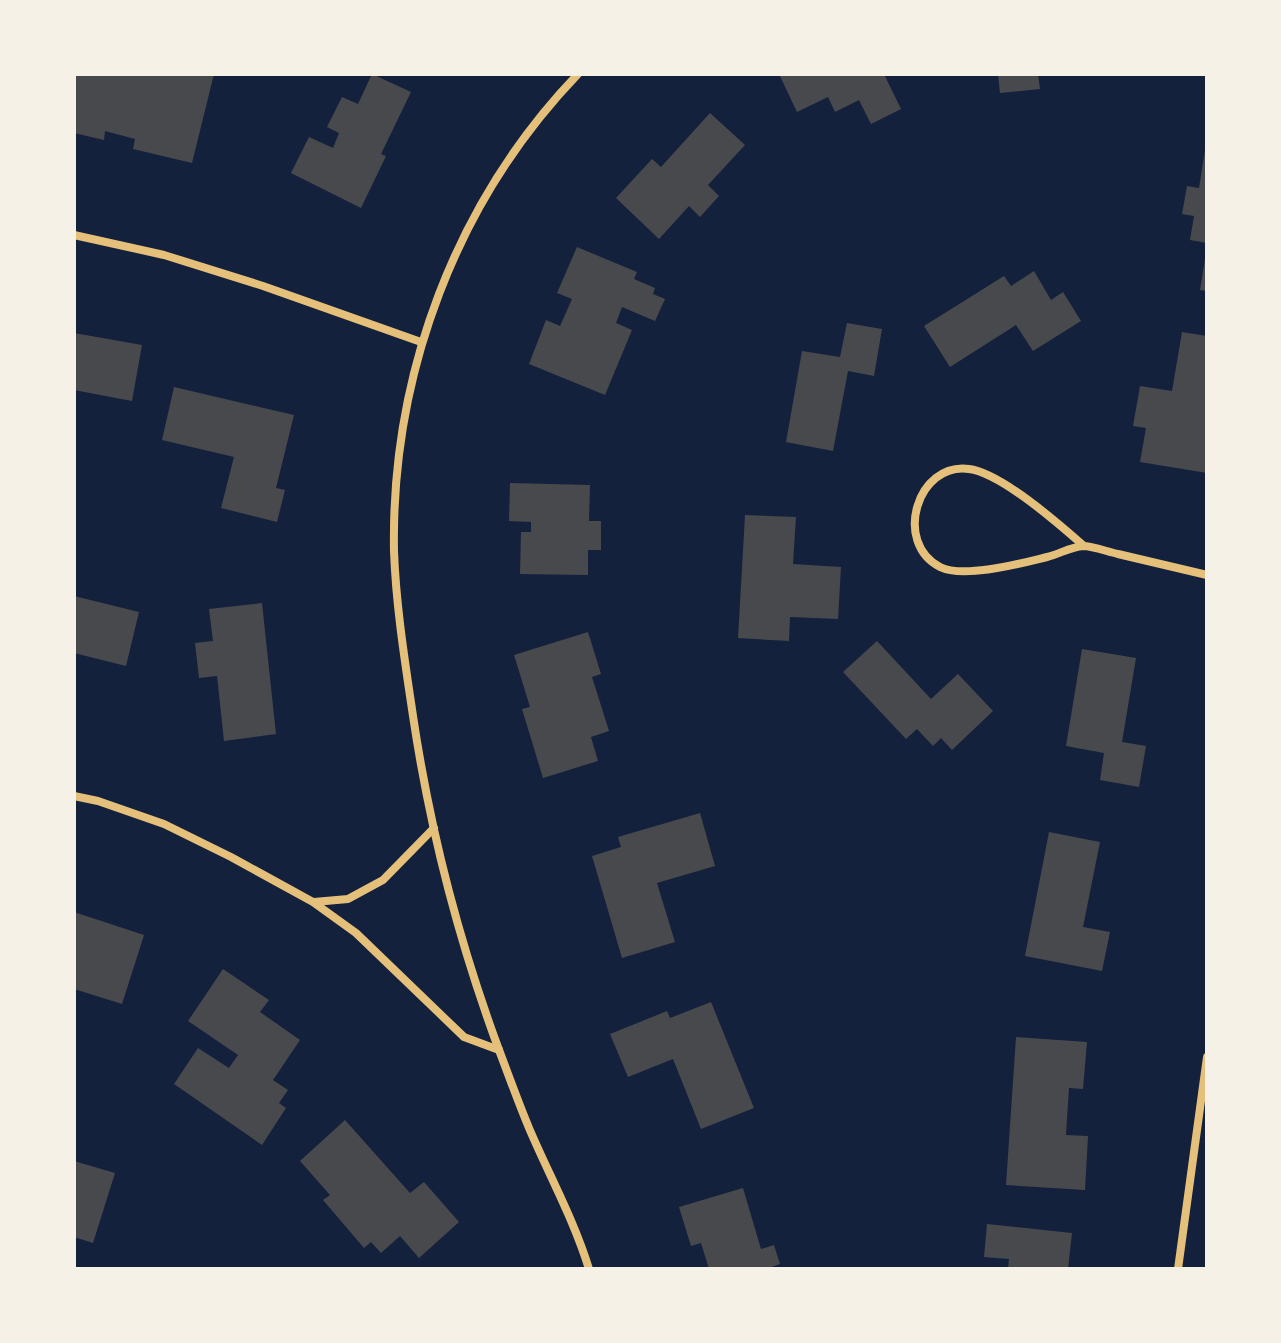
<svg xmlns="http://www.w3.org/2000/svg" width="1281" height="1343" viewBox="0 0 1281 1343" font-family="Overpass,sans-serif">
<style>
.building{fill:#48494c}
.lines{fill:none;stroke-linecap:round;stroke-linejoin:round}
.minor{stroke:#e5c07b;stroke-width:8}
</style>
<rect width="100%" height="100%" fill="#14213d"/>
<g class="building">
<polygon points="74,74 214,74 192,163 133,149 135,139 105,131 104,140 74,133"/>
<polygon points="372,74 411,92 381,154 386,156 361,208 291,173 309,137 333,148 339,133 327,127 342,97 358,104"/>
<polygon points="779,74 884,74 901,109 871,124 859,100 835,112 828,97 797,112"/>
<polygon points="998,74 1038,74 1040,89 1000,93"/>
<polygon points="710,113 745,145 708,185 719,196 700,217 689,206 659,239 616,198 652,159 661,167"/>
<polygon points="1205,150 1207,150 1207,243 1190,240 1194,216 1182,214 1187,186 1199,188"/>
<polygon points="577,247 637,272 634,279 655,288 653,294 665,299 655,321 622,307 616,323 632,330 605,395 529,364 546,320 560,326 572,299 557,293"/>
<polygon points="1205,259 1207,260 1207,291 1200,290"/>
<polygon points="1034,271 1051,300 1063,292 1081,321 1033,351 1016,325 950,367 924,326 1004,276 1011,286"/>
<polygon points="847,323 882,329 874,376 848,371 833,451 786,442 802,351 840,357"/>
<polygon points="1182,332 1207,336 1207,473 1140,462 1146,428 1133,426 1140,386 1172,391"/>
<polygon points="74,333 142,345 132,401 74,390"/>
<polygon points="174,387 294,415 276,488 285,490 277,522 221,508 234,457 162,440"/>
<polygon points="510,483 590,485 589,521 601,521 601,550 588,550 588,575 520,574 521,532 531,532 531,522 509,521"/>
<polygon points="745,515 796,517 793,564 841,567 838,619 790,617 789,641 738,638"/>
<polygon points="74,596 139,612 126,666 74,653"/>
<polygon points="262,603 276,734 224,741 217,676 199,678 195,643 213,641 209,609"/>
<polygon points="588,632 601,674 592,677 609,731 591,737 598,761 543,778 522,709 530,707 514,655"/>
<polygon points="877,641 931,699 958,674 993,711 952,750 941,738 933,746 917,729 906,739 843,672"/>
<polygon points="1082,649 1136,658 1122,742 1146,746 1139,787 1100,780 1104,753 1066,746"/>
<polygon points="700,813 715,866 657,883 675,942 622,958 592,856 621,847 618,837"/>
<polygon points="1049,832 1100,842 1083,927 1110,932 1102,971 1025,956"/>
<polygon points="74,912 144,935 122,1004 74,989"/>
<polygon points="223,969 269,1000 260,1012 300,1040 273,1080 288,1090 279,1103 286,1108 262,1145 174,1084 198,1048 229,1068 238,1055 188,1021"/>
<polygon points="711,1002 754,1108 701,1129 673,1059 628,1077 610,1034 667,1011 670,1018"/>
<polygon points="1016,1037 1087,1042 1083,1089 1069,1088 1066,1135 1088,1136 1085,1190 1006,1185"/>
<polygon points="345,1120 410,1193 424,1182 459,1222 419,1258 400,1236 381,1253 371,1242 364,1248 323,1200 330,1195 300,1161"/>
<polygon points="74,1161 115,1173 93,1243 74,1237"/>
<polygon points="743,1188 761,1249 774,1245 780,1264 766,1269 709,1269 701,1243 691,1246 679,1207"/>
<polygon points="987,1224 1072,1233 1068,1269 1008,1269 1009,1259 984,1257"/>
</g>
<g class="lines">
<g class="minor">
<path d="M578,74C456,201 391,374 394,551C396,606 405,662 413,716C430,830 459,942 499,1050C509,1076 518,1102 529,1128C549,1175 574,1220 589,1269"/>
<polyline points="74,235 164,255 263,286 421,342"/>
<path d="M1084,546C1059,524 1001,473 969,469C917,462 893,543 940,567C964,579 1022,563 1047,557C1059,554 1071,547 1083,546C1093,546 1108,552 1118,554C1148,561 1177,568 1207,575"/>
<polyline points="74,796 98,801 164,824 231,857 313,902 356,933 464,1037 499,1050"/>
<polyline points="314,902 348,899 383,880 434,828"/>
<polyline points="1178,1269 1207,1057"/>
</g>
</g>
<rect width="1281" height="1343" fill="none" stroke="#f6f1e7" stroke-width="152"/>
</svg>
